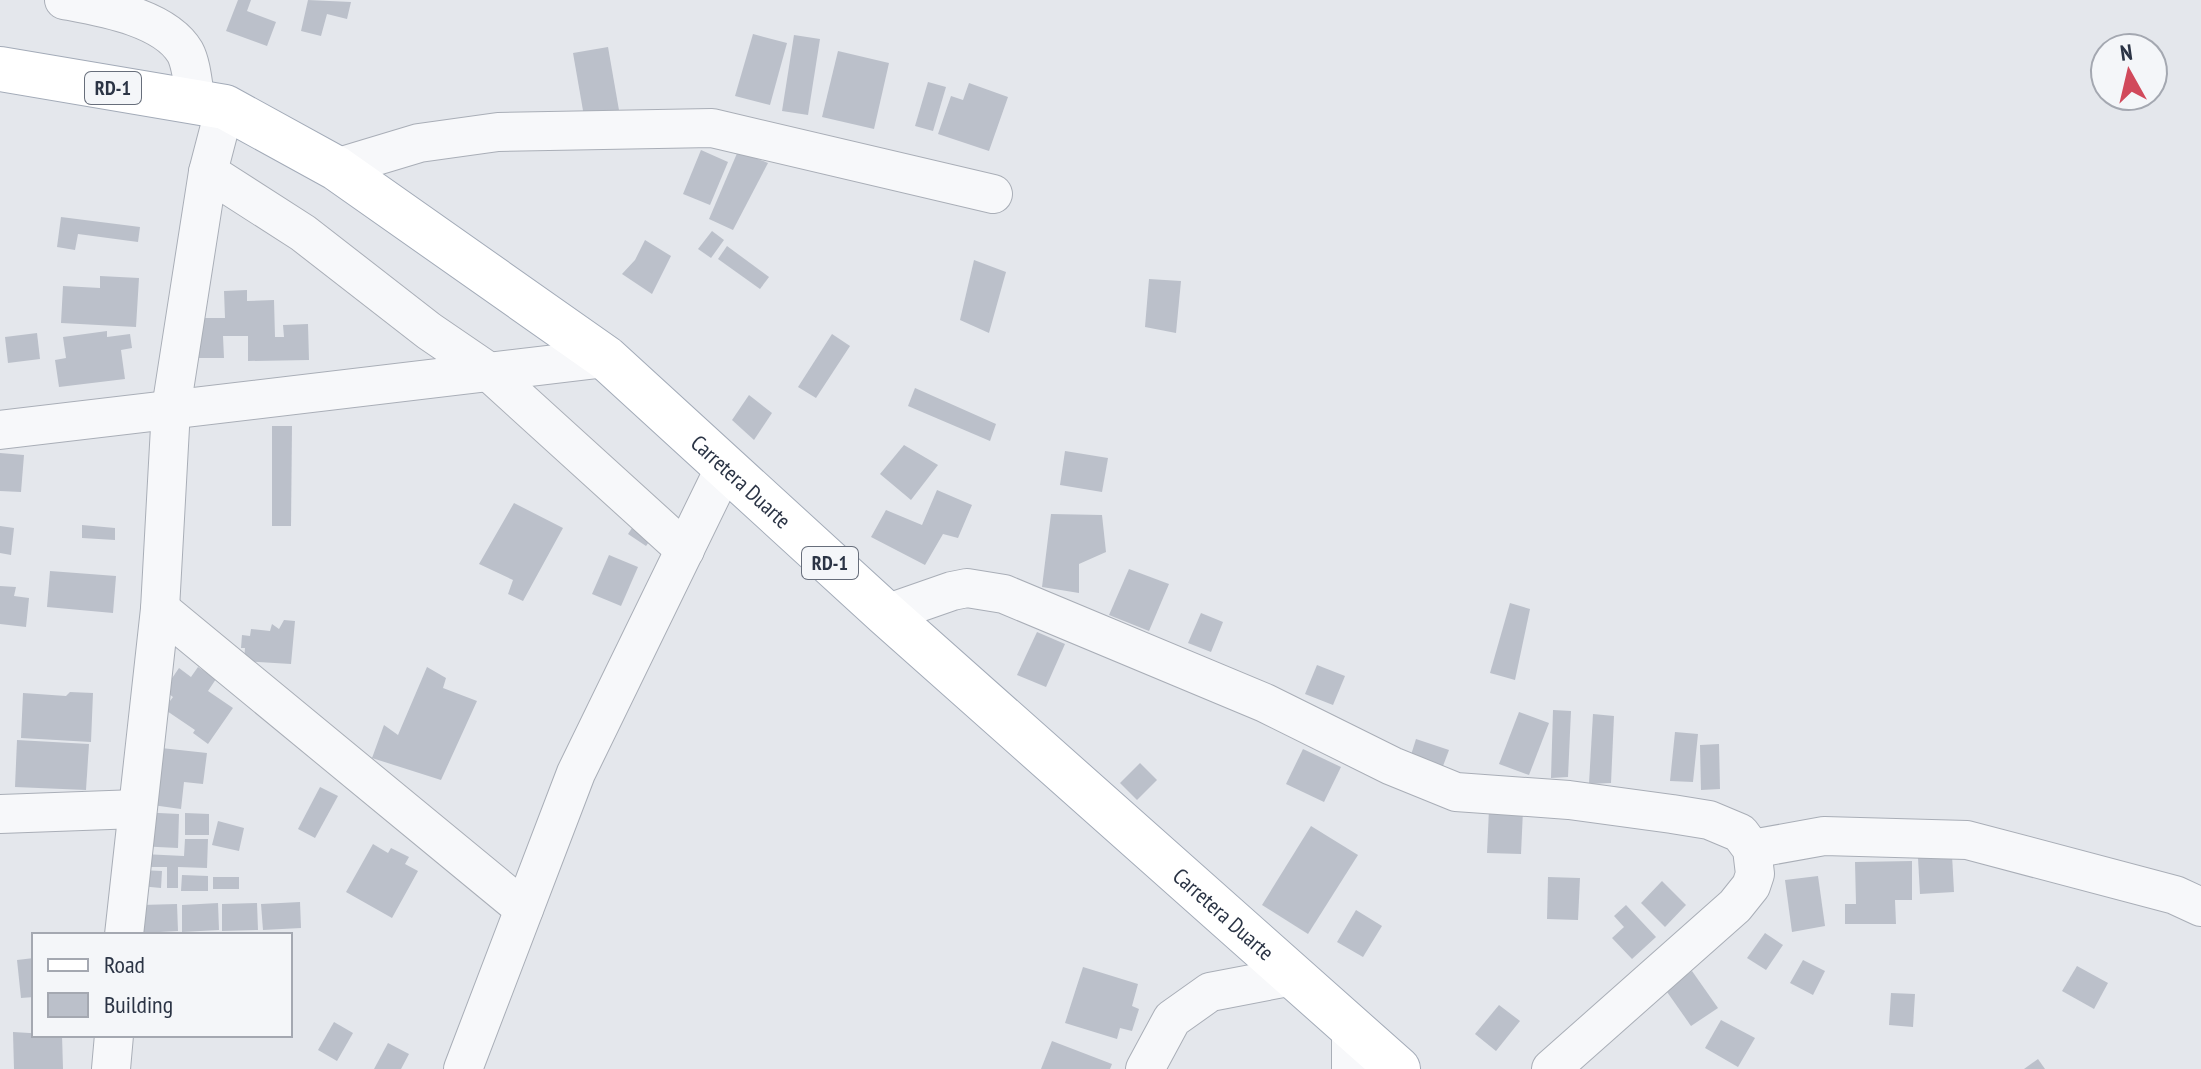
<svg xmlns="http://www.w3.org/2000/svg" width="2201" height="1069" viewBox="0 0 2201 1069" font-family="'PT Sans Narrow',sans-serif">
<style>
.building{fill:#bbc0ca}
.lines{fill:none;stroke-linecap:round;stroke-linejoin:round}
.minor-casing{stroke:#a9aeb7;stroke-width:40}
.major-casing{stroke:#a3abb8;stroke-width:46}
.minor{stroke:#f7f8fa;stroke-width:38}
.major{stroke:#fff;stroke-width:44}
.labels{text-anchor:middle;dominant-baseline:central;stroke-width:6;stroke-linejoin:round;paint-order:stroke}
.shield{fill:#f4f6f9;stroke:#676e7b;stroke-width:2}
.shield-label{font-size:20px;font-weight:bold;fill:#2b3445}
.street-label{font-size:22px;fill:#2b3445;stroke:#f4f6f9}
</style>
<rect width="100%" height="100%" fill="#e4e7ec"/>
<g class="building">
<polygon points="238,0 251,0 247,11 276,22 267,46 226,31"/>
<polygon points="308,0 351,2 347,19 327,14 321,36 301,31"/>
<polygon points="753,34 787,43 770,105 735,96"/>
<polygon points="794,35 820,39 808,115 782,111"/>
<polygon points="608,47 620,116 585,122 573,53"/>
<polygon points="838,51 889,63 874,129 822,117"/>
<polygon points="928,82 946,87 933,131 915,126"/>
<polygon points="969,83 1008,97 989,151 938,134 951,96 963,100"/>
<polygon points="701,150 728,162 710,205 683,194"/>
<polygon points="738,151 768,163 733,230 709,219"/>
<polygon points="61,217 140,227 138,242 78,234 75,250 57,247"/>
<polygon points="712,231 724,240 711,258 698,249"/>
<polygon points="645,240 671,256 652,294 622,274 635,260"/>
<polygon points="727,246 769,277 760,289 718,259"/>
<polygon points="974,260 1006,272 989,333 960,320"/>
<polygon points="100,276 139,278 136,327 61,323 63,286 100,288"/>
<polygon points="1149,279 1181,281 1176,333 1145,327"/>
<polygon points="247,290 247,301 274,300 275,337 284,337 283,325 308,324 309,360 248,361 248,336 223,336 224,358 195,358 194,318 225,318 224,291"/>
<polygon points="107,331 107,337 130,334 132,348 121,350 125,379 59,387 55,360 66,358 63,337"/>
<polygon points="37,333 40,359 8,363 5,337"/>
<polygon points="832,334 850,346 816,398 798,387"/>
<polygon points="915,388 996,424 990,441 908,406"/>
<polygon points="749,395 772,413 754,440 732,420"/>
<polygon points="272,426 292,426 291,526 272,526"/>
<polygon points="904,445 938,465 911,500 880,474"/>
<polygon points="1065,451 1108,458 1102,492 1060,485"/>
<polygon points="0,453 24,455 21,492 0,491"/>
<polygon points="937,490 972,505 958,538 943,534 925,565 871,537 886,510 922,525"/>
<polygon points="514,503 563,528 523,601 508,594 513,580 479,564"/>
<polygon points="1051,514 1102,515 1106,552 1079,564 1079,593 1042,587"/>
<polygon points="636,522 654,535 646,546 628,534"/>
<polygon points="82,525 115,528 115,540 82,538"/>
<polygon points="0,526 14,528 11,555 0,553"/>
<polygon points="609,555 638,567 621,606 592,594"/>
<polygon points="1129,569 1169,584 1149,631 1109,615"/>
<polygon points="50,571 116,576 113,613 47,607"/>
<polygon points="0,586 16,587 14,596 29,598 26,627 0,624"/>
<polygon points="1510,603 1530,609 1515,680 1490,673"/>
<polygon points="1201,613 1223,622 1211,652 1188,643"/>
<polygon points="284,620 295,621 291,664 244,661 245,648 241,648 242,635 250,636 251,629 270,631 272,624 279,629"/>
<polygon points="1037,632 1065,644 1046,687 1017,675"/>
<polygon points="1317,665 1345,676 1333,705 1305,694"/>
<polygon points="198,667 216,679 208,691 233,708 208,744 193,733 195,730 164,709 173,697 164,690 179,668 191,677"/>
<polygon points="427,667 446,678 443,688 477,701 441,780 372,758 384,725 398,735"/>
<polygon points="70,692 93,693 91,742 21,738 23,693 66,696"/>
<polygon points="1553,710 1571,711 1568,777 1551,778"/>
<polygon points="1519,712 1549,723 1529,775 1499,764"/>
<polygon points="1593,714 1614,716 1611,783 1589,784"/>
<polygon points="1675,732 1698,734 1693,782 1670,781"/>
<polygon points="1416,739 1449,750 1443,766 1411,755"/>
<polygon points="17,740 89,744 86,790 15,787"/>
<polygon points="1719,744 1720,789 1701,790 1700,745"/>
<polygon points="152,747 207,753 203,784 184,782 181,809 145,804"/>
<polygon points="1303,749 1341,767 1324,802 1286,784"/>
<polygon points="1140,763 1157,780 1137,800 1120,783"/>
<polygon points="320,787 338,796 315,838 298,829"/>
<polygon points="1489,809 1523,810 1521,854 1487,853"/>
<polygon points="139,812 179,814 178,848 137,846"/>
<polygon points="185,813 209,814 209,835 185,835"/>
<polygon points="218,821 244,828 239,851 212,845"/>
<polygon points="1311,826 1358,855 1308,934 1262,905"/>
<polygon points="185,839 208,839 207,868 178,867 178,888 167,888 167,867 143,867 143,854 184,856"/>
<polygon points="373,844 388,853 391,848 409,857 405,864 418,871 392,918 346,892"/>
<polygon points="1952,855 1954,892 1920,894 1918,858"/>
<polygon points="1912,861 1912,900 1895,900 1896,924 1845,924 1845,904 1856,904 1855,862"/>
<polygon points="141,870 162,871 161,888 140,886"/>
<polygon points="182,875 208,876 208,891 181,891"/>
<polygon points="1818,876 1825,926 1792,932 1785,880"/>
<rect x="213" y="877" width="26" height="12"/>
<polygon points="1548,877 1580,878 1578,920 1547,919"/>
<polygon points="1662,881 1686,905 1665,927 1641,903"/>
<polygon points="300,902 301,928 263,930 261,904"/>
<polygon points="218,903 219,930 182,932 182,905"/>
<polygon points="257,903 258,930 222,931 222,904"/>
<polygon points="177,904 178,931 142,933 141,905"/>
<polygon points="1626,905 1656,937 1632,959 1612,938 1624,927 1614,916"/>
<polygon points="1356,910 1382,926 1363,957 1337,942"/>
<polygon points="1765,933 1783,945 1766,970 1747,958"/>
<polygon points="34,958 34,997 21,998 17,960"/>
<polygon points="1803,960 1825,971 1813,995 1790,983"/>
<polygon points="2077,966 2108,983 2094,1009 2062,991"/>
<polygon points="1083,967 1138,984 1132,1006 1139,1009 1132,1031 1120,1028 1117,1039 1065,1023"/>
<polygon points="1692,971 1718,1008 1691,1026 1665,989"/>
<polygon points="1891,993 1915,994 1913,1027 1889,1025"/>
<polygon points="1499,1005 1520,1021 1496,1051 1475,1034"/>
<polygon points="1721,1020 1755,1038 1738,1067 1705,1048"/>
<polygon points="334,1022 353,1033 337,1061 318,1050"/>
<polygon points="13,1032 62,1035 63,1069 14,1069"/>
<polygon points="1052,1041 1112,1064 1110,1069 1041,1069"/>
<polygon points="388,1043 409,1054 401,1069 374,1069"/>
<polygon points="2038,1059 2045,1069 2024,1069"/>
</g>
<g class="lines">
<defs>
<g id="minor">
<path d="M64,0C101,7 164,17 185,52C192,65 193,87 196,102"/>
<polyline points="336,168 419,143 498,132 712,128 993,194"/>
<polyline points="208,172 303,233 429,331 489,372 685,550"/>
<polyline points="0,430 606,358"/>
<polyline points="160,609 524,909"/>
<polyline points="886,614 952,591 967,588 1004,594 1265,703 1392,766 1456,792 1569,800 1672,814 1709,820 1740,833 1752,849 1755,874 1751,886 1735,906 1551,1069"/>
<polyline points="0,814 137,809"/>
<polyline points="1752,849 1824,836 1967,840 2175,895 2201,907"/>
<polyline points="124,935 160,609 171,409 208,172 225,107"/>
<polyline points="1351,1027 1351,1069"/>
<polyline points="111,1069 114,1035"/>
<polyline points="463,1069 576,773 725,467"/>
<polyline points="1145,1069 1172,1019 1210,992 1293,976"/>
</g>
<g id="major">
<path id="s1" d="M0,69L225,107L336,168L606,358L886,614L1398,1069"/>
</g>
</defs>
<use href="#minor" class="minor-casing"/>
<use href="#major" class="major-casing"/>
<use href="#minor" class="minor"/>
<use href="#major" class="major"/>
</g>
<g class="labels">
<g class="shield">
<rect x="85" y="72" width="56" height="32" rx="6"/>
<rect x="802" y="547" width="56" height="32" rx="6"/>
</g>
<g class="shield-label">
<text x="113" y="88">RD-1</text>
<text x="830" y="563">RD-1</text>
</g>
<g class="street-label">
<text stroke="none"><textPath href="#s1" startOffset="868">Carretera Duarte</textPath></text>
<text stroke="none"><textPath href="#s1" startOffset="1516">Carretera Duarte</textPath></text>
</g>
</g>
<rect x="32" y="933" width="260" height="104" fill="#f4f6f9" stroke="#a4a8b1" stroke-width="2"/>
<rect x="48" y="959" width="40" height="12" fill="#ffffff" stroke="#a4a8b1" stroke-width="2"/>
<text x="104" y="973" font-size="24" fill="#2b3445">Road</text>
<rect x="48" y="993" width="40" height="24" fill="#bbc0ca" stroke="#a4a8b1" stroke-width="2"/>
<text x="104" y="1013" font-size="24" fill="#2b3445">Building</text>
<g transform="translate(2129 72) rotate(352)"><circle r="38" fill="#f4f6f9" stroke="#a4a8b1" stroke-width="2"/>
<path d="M0-6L14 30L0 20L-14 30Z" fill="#d1495b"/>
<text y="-12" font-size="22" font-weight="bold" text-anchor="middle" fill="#2b3445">N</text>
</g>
</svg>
